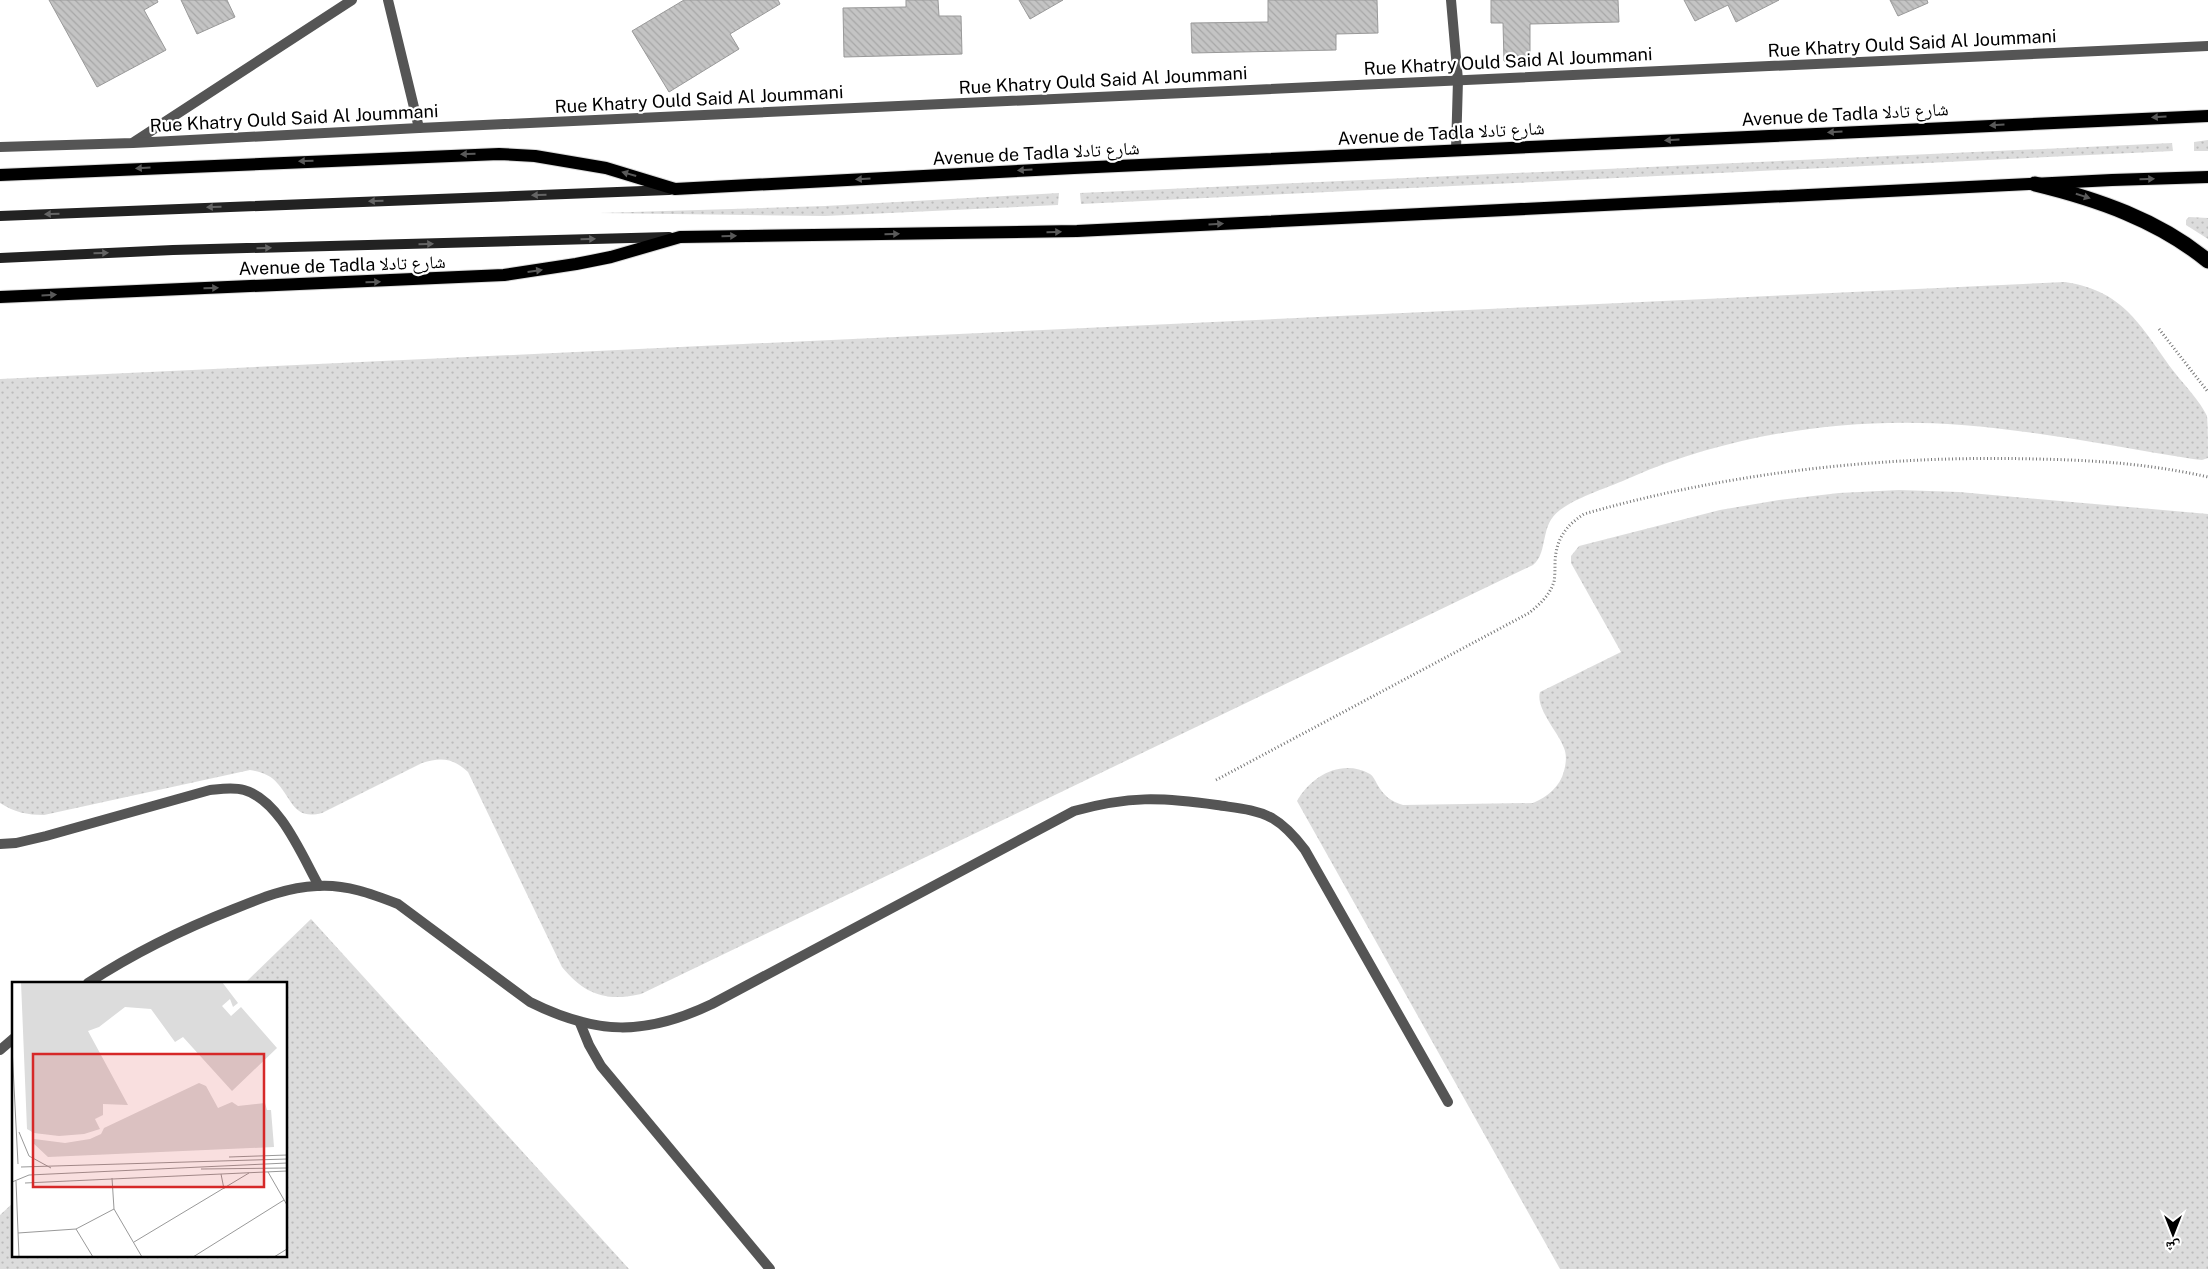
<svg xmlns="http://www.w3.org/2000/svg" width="2208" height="1269" viewBox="0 0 2208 1269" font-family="'Public Sans','Noto Naskh Arabic',sans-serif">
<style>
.grass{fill:url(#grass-dots)}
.building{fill:url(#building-back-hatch);stroke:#999}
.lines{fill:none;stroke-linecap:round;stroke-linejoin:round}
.primary-casing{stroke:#dbdbdb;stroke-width:14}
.highway-casing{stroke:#dbdbdb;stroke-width:17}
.path{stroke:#777;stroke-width:3;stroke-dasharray:1 2.5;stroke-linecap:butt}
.lane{stroke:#555;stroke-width:10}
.street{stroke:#555;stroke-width:10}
.secondary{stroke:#222;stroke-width:10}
.primary{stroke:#000;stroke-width:12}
.highway{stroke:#000;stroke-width:15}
.oneway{fill:#595959}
.oneway2{fill:#646464}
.labels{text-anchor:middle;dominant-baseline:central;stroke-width:4.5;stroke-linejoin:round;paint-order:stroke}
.street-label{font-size:18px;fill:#000;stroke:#fff}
.inset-road{fill:none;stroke:#999;stroke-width:1}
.view{fill:#d62828;fill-opacity:0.15;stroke:#d62828;stroke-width:2.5}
.inset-edge{fill:none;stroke:#000;stroke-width:2.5}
</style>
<defs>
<pattern id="grass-dots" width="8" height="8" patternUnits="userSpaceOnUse" patternTransform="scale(1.25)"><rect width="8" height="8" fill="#dcdcdc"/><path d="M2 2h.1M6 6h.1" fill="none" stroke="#bbb" stroke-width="1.8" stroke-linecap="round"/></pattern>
<pattern id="building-back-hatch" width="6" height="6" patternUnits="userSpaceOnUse" patternTransform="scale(1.25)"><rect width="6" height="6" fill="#c4c4c4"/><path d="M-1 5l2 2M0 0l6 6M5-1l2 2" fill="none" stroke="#a7a7a7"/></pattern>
</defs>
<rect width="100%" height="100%" fill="#fff"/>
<g class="grass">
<polygon points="2208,140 2208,151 2194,151 2194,142"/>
<polygon points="2172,143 2173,151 1081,204 1080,193"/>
<polygon points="1059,193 1058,205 825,216 600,213 825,206"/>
<polygon points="2189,217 2208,218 2208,239 2186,225 2186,220"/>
<path d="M2065,282C2126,291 2141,328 2175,373C2185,386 2200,401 2207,416C2208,424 2208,448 2208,458L2202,460L2193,459C2117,447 2039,431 1962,425C1852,416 1733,433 1632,477C1610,487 1579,496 1560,510C1539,525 1549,552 1533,565L641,994C607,1002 585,995 562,967L468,772C453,758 441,757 422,763L322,813C294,820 293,801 278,784C271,775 261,772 250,770L44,815C27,815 14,812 0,803V379Z"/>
<path d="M1899,490L1959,492L2208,514V1269H1560L1297,801C1311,776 1342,758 1370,774C1373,776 1375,780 1377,784C1384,796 1390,801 1403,805L1533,803C1547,797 1560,787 1564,771C1566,764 1567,755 1564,748C1559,733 1535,708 1540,692L1621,652L1571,563V556L1579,546L1720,510L1779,500L1839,493Z"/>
<polygon points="311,919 629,1269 0,1269 0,1215 14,1202 14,1255 286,1255 286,983 245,983"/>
</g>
<g class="building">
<polygon points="49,0 157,0 158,2 144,10 166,50 97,87"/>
<polygon points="181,0 227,0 235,17 197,34"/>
<polygon points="684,0 778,0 780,4 730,34 739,49 669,92 632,31"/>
<polygon points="906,0 938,0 939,16 961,16 962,54 844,57 843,8 906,7"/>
<polygon points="1019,0 1063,0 1030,19"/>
<polygon points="1268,0 1377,0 1378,33 1336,34 1336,50 1192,53 1191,23 1268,22"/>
<polygon points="1491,0 1618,0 1619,22 1530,24 1530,60 1504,61 1503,23 1491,23"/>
<polygon points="1684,0 1779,0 1736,22 1728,5 1695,21"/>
<polygon points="1890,0 1927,0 1928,3 1898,16"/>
</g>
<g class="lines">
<defs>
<g id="primary">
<polyline points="0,175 499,154 535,156 606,168 675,189 1074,168 2208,116"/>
<polyline points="0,297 504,275 576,264 611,257 680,237 1077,231 2112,180 2208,177"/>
</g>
<path id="highway" d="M2035,184C2097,199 2158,220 2208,261"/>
</defs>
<use href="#primary" class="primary-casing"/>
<use href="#highway" class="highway-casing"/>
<g class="path">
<polyline points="2159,329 2208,392"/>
<path d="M1216,780L1529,613C1540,604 1549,596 1554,582C1555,576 1555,569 1555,562C1556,540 1565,526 1584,514C1730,472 1884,455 2036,459C2094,460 2151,464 2208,477"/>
</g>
<g class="lane">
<path d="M0,844L16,843L46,836L210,790C221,789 233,787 244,790C280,800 302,856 319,886"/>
<path d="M88,983C134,953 183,929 234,909C261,898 288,887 317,886C346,884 372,894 398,904L530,1002C596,1035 645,1036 712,1004L1074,811C1129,796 1160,797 1217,805C1236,808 1255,809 1272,818C1286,826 1296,838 1305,850L1448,1102"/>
<polyline points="580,1023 589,1045 601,1066 770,1269"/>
<polyline points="0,1050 14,1038"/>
</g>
<g class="street">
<polyline points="388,0 419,128"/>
<polyline points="1451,0 1458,80 1456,150"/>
<polyline points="134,142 352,0"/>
<polyline points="0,147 133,143 419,128 2208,46"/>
</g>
<g class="secondary">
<polyline points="0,216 669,190"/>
<polyline points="0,258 173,250 669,237"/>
</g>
<use href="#primary" class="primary"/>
<use href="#highway" class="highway"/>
</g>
<defs><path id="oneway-solid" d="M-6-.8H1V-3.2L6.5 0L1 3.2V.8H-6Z" transform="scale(1.25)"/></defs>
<g class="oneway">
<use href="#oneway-solid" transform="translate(2159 117) rotate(177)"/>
<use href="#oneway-solid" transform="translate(1997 125) rotate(177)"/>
<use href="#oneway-solid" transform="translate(1835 132) rotate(177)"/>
<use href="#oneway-solid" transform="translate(1672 140) rotate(177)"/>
<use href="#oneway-solid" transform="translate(468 154) rotate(179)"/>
<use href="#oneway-solid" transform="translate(306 161) rotate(178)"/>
<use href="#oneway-solid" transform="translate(143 168) rotate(177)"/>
<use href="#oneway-solid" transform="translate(1025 170) rotate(177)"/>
<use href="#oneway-solid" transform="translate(629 174) rotate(-164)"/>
<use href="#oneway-solid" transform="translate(863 179) rotate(177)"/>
<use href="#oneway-solid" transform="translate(2147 179) rotate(-1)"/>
<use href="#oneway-solid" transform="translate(2083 196) rotate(17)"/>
<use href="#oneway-solid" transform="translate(1216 224) rotate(-3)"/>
<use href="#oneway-solid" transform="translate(1054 232) rotate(-1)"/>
<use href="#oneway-solid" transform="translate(892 234) rotate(-1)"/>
<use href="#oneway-solid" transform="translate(729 236) rotate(-1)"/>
<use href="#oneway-solid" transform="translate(535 271) rotate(-8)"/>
<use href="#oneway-solid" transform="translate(373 282) rotate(-2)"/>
<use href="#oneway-solid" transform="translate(211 288) rotate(-2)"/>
<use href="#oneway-solid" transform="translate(49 295) rotate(-3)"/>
</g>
<g class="oneway2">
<use href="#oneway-solid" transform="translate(539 195) rotate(178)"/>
<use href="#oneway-solid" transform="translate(376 201) rotate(178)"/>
<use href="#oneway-solid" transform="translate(214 207) rotate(178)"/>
<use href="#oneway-solid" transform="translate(52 214) rotate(178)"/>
<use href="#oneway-solid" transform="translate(588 239) rotate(-2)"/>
<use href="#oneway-solid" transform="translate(426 244) rotate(-2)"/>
<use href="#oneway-solid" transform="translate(264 248) rotate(-2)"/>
<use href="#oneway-solid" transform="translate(101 253) rotate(-2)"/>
</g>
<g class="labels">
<g class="street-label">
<text transform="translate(1912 43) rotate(-3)">Rue Khatry Ould Said Al Joummani</text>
<text transform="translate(1508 61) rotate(-3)">Rue Khatry Ould Said Al Joummani</text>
<text transform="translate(1103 80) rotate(-3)">Rue Khatry Ould Said Al Joummani</text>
<text transform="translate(699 99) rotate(-3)">Rue Khatry Ould Said Al Joummani</text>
<text transform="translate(1845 114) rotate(-3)">Avenue de Tadla شارع تادلا</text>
<text transform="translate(294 118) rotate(-3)">Rue Khatry Ould Said Al Joummani</text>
<text transform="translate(1441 133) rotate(-3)">Avenue de Tadla شارع تادلا</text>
<text transform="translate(1036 153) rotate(-3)">Avenue de Tadla شارع تادلا</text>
<text transform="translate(342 265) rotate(-2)">Avenue de Tadla شارع تادلا</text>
</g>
</g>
<g transform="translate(12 982)">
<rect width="275" height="275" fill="#fff"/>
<path d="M210,0L226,21L221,25L218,17L210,24L219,34L229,25L265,66L220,109L171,55L163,60L139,27L113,25L87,45L76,49L116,123L91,122V133L83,137L88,147L72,152L47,154L22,151L15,147L9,0ZM187,101L194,104L206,126L220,120L226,124L253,121L255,128H259L262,165L36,175L20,160L22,157L53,161L78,157L89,152L92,146Z" fill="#dcdcdc"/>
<path class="inset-road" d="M0,65L6,182M7,150L17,174L39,186M217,175L275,173M9,185L275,177M189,187L275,186M256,190L275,223M209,192L212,207M100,196L102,227L130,275M4,199L7,275M0,200L17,193L275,181M13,201L275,189M64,247L81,275M6,251L64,247L102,227M122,260L237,191M181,275L272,218M262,275L275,267"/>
<path class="view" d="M21,72H252V205H21Z"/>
<rect width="275" height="275" class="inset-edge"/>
</g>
<g transform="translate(2173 1234) rotate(180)" stroke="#ffffff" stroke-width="4" paint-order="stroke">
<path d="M0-4L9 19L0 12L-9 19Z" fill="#000000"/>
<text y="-8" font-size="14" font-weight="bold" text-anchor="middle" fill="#000000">ش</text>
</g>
</svg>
